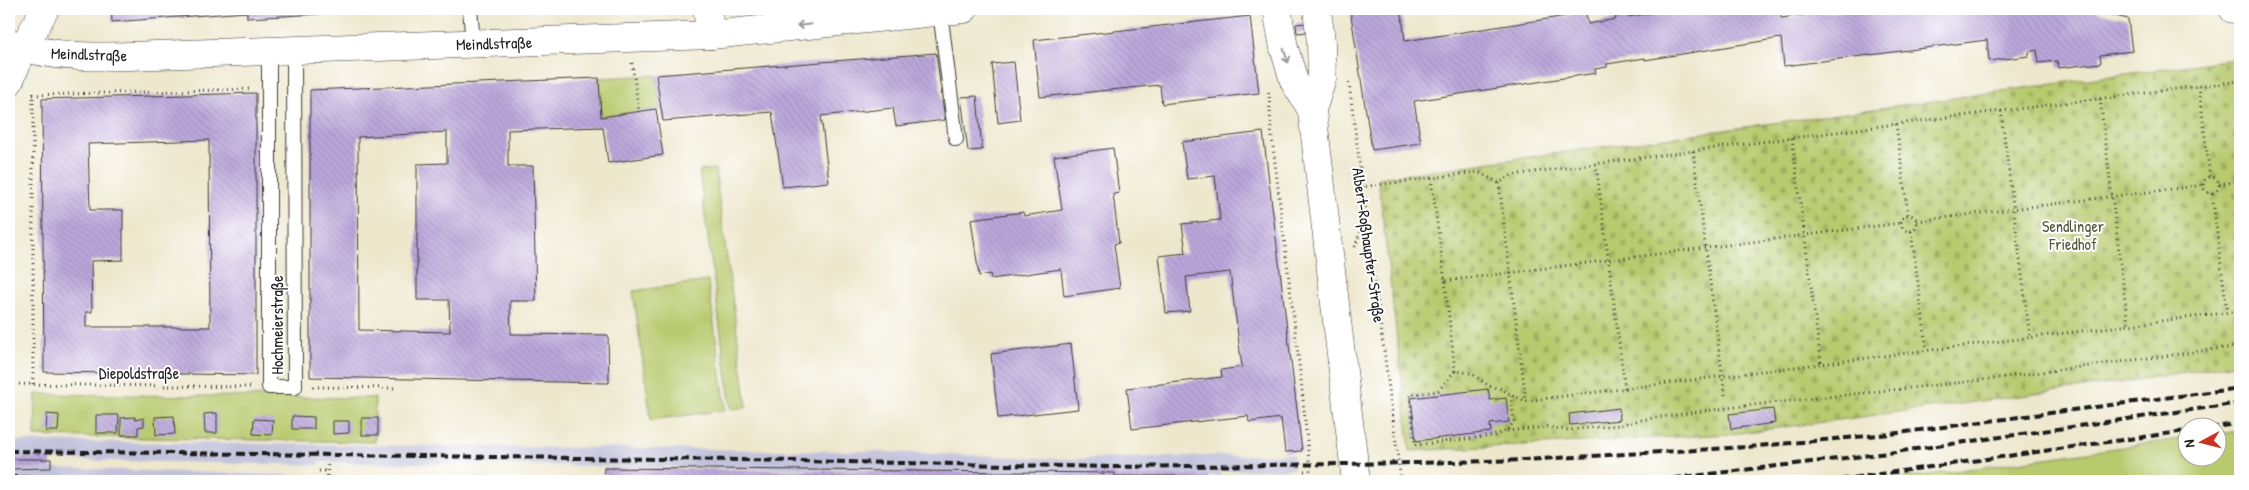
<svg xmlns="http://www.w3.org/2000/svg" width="2249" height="490" viewBox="0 0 2249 490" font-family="'Patrick Hand',sans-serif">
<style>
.railway{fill:#c2c2dc}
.cemetery{fill:url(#cemetery-stones);stroke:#6a7345}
.green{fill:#b8ca6e;stroke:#6a7345}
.building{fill:url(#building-back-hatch);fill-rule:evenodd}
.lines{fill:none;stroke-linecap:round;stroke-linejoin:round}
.lane-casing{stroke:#3b3a36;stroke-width:16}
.street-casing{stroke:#3b3a36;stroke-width:29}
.secondary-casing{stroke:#3b3a36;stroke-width:29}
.path{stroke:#3b3a36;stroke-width:3;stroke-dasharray:1 4;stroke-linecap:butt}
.lane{stroke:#fff;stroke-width:14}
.street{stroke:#fff;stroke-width:28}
.secondary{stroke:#fff;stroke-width:28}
.rail{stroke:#1c1c1c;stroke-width:4;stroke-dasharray:8 4;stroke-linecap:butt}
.oneway{stroke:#999}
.labels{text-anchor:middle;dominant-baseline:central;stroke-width:4;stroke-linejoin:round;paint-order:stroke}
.street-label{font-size:16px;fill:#1c1c1c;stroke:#fff}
.park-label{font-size:16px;fill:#535939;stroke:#fff}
</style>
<defs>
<pattern id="cemetery-stones" width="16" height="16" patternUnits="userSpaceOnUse" patternTransform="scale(1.25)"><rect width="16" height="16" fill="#b8ca6e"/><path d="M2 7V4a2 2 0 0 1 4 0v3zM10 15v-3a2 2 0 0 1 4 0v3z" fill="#9ead5f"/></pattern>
<pattern id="building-back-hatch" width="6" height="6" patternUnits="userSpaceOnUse" patternTransform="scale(1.25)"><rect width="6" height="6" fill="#bba7db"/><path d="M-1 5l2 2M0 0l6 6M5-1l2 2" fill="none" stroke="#a08fbb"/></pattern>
</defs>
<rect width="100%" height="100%" fill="#fff"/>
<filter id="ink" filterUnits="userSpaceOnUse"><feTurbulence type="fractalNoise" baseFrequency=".02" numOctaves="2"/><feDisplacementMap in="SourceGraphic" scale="10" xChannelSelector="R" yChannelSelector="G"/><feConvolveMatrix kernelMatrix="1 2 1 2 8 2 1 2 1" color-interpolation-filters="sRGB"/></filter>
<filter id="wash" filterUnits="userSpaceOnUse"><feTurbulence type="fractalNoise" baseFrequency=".0096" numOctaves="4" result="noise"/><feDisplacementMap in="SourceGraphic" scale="20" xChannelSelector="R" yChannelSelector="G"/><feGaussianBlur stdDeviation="1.12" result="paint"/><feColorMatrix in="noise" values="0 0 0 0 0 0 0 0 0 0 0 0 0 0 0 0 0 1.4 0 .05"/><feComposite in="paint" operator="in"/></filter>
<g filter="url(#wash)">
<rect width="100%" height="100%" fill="#ede7cc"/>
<g class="railway">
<polygon points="9,441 856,451 1070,459 1293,454 1294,469 1221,471 1221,476 1115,476 1114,473 1103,473 319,462 319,465 9,459"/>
<polygon points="51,468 319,476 319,481 354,481 9,481 9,469"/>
</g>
<polygon class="cemetery" points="2240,58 2240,363 2111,384 1732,434 1410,451 1378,178"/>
<g class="green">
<polygon points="318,9 434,9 319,14"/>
<polygon points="656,75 661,109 601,117 599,78"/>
<polygon points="715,169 747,407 731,409 699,171"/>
<polygon points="708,281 726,410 651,420 633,291"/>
<polygon points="36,394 375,398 375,442 35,436"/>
<polygon points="2240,431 2240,481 1885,481 2186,438 2186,458 2216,458 2217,434"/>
</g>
<g id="blocks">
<g class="building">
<polygon points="111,9 318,9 319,14 247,18 247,12 112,22"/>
<polygon points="1350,9 1401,9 1405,41 1586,13 1588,24 1616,19 1615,9 1627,9 1628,17 1668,10 1668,13 1675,12 1674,9 1779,9 1781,18 1805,15 1804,9 1821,9 1821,13 1859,9 1965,9 1966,11 1972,10 1972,9 2087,9 2128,19 2132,51 2100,55 2101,63 2058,68 2057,61 2039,63 2037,50 2029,52 2029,56 1989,61 1987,40 1784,66 1781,38 1645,60 1645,58 1607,64 1607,67 1595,69 1596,73 1414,101 1421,143 1372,150"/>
<polygon points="1250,16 1259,93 1162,104 1160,85 1040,97 1034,40"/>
<polygon points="1306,23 1307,32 1297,33 1296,24"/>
<polygon points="936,53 945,120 896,126 893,108 821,116 829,182 783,187 772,112 663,121 656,75"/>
<polygon points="1014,62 1020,120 998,123 992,64"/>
<path d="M599,78L601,117L656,109L663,155L608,163L603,127L508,130V166H533L536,301H510L511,334L608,335L609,383L310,377V90ZM447,132V163L417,164V300H449L450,332L359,330L358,137Z"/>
<path d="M256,93V375L44,372L42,99ZM209,140L210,327H86V312H92L91,261L123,260V210H90L88,144Z"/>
<polygon points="977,96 982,150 968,151 961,97"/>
<polygon points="1263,132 1302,451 1285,452 1281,418 1249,422 1248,416 1132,429 1127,388 1222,377 1221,370 1242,367 1230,272 1186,277 1190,311 1166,313 1159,256 1186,253 1182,224 1220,220 1215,176 1187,179 1182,142"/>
<polygon points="1113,148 1119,193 1113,194 1119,243 1114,244 1120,288 1064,296 1061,269 991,279 990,274 979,276 971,219 1023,212 1024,216 1062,210 1054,156"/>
<polygon points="1071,344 1078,409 998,418 991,354"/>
<polygon points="1488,389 1490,400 1506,398 1509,422 1490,424 1491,432 1416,441 1411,398"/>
<polygon points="1619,408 1620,420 1570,425 1569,414"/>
<polygon points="1773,409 1775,423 1731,429 1729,414"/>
<polygon points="217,413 217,433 205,433 204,414"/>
<polygon points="47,414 59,415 58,431 46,431"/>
<polygon points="96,415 119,415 118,433 96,433"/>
<polygon points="174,416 175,434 156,435 155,417"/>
<polygon points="292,416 314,417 314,429 292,429"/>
<polygon points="135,417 135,420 144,418 144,426 138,427 138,435 121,435 121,418"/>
<rect x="362" y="418" width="16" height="17"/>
<polygon points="254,419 273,420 272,435 253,434"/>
<polygon points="333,421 349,421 349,433 333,434"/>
<polygon points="9,459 51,459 51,468 9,469"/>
<polygon points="604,468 1115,473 1115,476 1209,476 1209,481 603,481"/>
</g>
</g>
</g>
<g filter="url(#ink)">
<use href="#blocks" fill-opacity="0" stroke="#3b3a36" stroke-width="1"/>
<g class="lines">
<defs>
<g id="lane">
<polyline points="470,9 473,43"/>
<polyline points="940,11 956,139"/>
<polyline points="269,51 269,387 295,387 294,50"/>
</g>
<g id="street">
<polyline points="707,9 711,35"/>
<polyline points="2233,9 2240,10"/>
<path d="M9,43C56,60 107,57 156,55L711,35L964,9"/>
<polyline points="9,82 23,48 45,9"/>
</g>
<g id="secondary">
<polyline points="1277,9 1284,48 1294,81 1312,110"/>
<polyline points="1317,9 1321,42 1322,79 1312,110 1356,481"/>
</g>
</defs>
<use href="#lane" class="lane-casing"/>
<use href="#street" class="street-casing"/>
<use href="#secondary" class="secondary-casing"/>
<g class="path">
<polyline points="632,63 639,112"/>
<polyline points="1349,83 1401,481"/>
<polyline points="2199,86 2210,177"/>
<polyline points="1269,92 1271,129 1301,380 1311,481"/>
<polyline points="33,93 33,385"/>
<polyline points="33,95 250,89"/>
<polyline points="2100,99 2128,325"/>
<polyline points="2001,111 2030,337"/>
<polyline points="1896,124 1908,215"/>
<polyline points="1792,138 1821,364"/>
<polyline points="1693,151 1725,396"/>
<polyline points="1596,164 1625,389"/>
<circle cx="2211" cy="185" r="8"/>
<polyline points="1431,178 1445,281 1901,223"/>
<polyline points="1499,183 1526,401 2240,311"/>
<polyline points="2219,184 2240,181"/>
<polyline points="1361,187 1478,172 1499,183 1512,175 1896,124 2240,81"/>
<polyline points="2212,193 2227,312"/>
<circle cx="1909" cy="223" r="8"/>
<polyline points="1917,221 2204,185"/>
<polyline points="1911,231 1927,350"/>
<polyline points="1355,247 1365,218"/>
<polyline points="1445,281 1455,371 1471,373 1489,386 1502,389 1511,395 1526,401"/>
<polyline points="1455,371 1438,391 1410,395 1415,445 1493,436 1507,431 1514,421 1511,395"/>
<polyline points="9,384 251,387"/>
<polyline points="313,387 398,388"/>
<polyline points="1507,431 1547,427 1568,430 1619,425 1640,420 1734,407 1974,381 2240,346"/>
<polyline points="319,471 327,471"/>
<polyline points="1304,471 1309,471"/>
<polyline points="1103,480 1103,473"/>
<polyline points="327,481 328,462"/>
<polyline points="1103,481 1181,480"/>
</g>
<use href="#lane" class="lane"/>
<use href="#street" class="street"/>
<use href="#secondary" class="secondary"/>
<g class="rail">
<polyline points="2210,428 2240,423"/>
<polyline points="9,451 741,460 1115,467 1418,463 1523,460 1747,447 1890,434 2240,388"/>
<polyline points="9,477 152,481"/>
<polyline points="1650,481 1888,453 2240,403"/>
<polyline points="1830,481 2186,431"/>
</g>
</g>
<defs><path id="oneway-shaft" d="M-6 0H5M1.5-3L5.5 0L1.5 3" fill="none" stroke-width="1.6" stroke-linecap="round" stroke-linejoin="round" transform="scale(1.25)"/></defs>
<g class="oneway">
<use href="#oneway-shaft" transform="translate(804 25) rotate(174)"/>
<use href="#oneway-shaft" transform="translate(1286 56) rotate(72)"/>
</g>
</g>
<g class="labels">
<g class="street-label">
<text transform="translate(494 43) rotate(-2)">Meindlstraße</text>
<text transform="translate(89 54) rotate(2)">Meindlstraße</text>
<text transform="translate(1369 245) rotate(82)">Albert-Roßhaupter-Straße</text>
<text transform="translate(277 325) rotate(-90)">Hochmeierstraße</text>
<text x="139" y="373">Diepoldstraße</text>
</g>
<g class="park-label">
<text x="2073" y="226">Sendlinger<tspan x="2073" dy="18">Friedhof</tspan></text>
</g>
</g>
<rect width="2249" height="490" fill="none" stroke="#fff" stroke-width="30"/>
<g transform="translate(2202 442) rotate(263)"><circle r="24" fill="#ffffff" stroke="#a4a4a4"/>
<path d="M0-4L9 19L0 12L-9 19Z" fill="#c8321e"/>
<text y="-8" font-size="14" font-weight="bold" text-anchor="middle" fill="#1c1c1c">N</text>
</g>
</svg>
